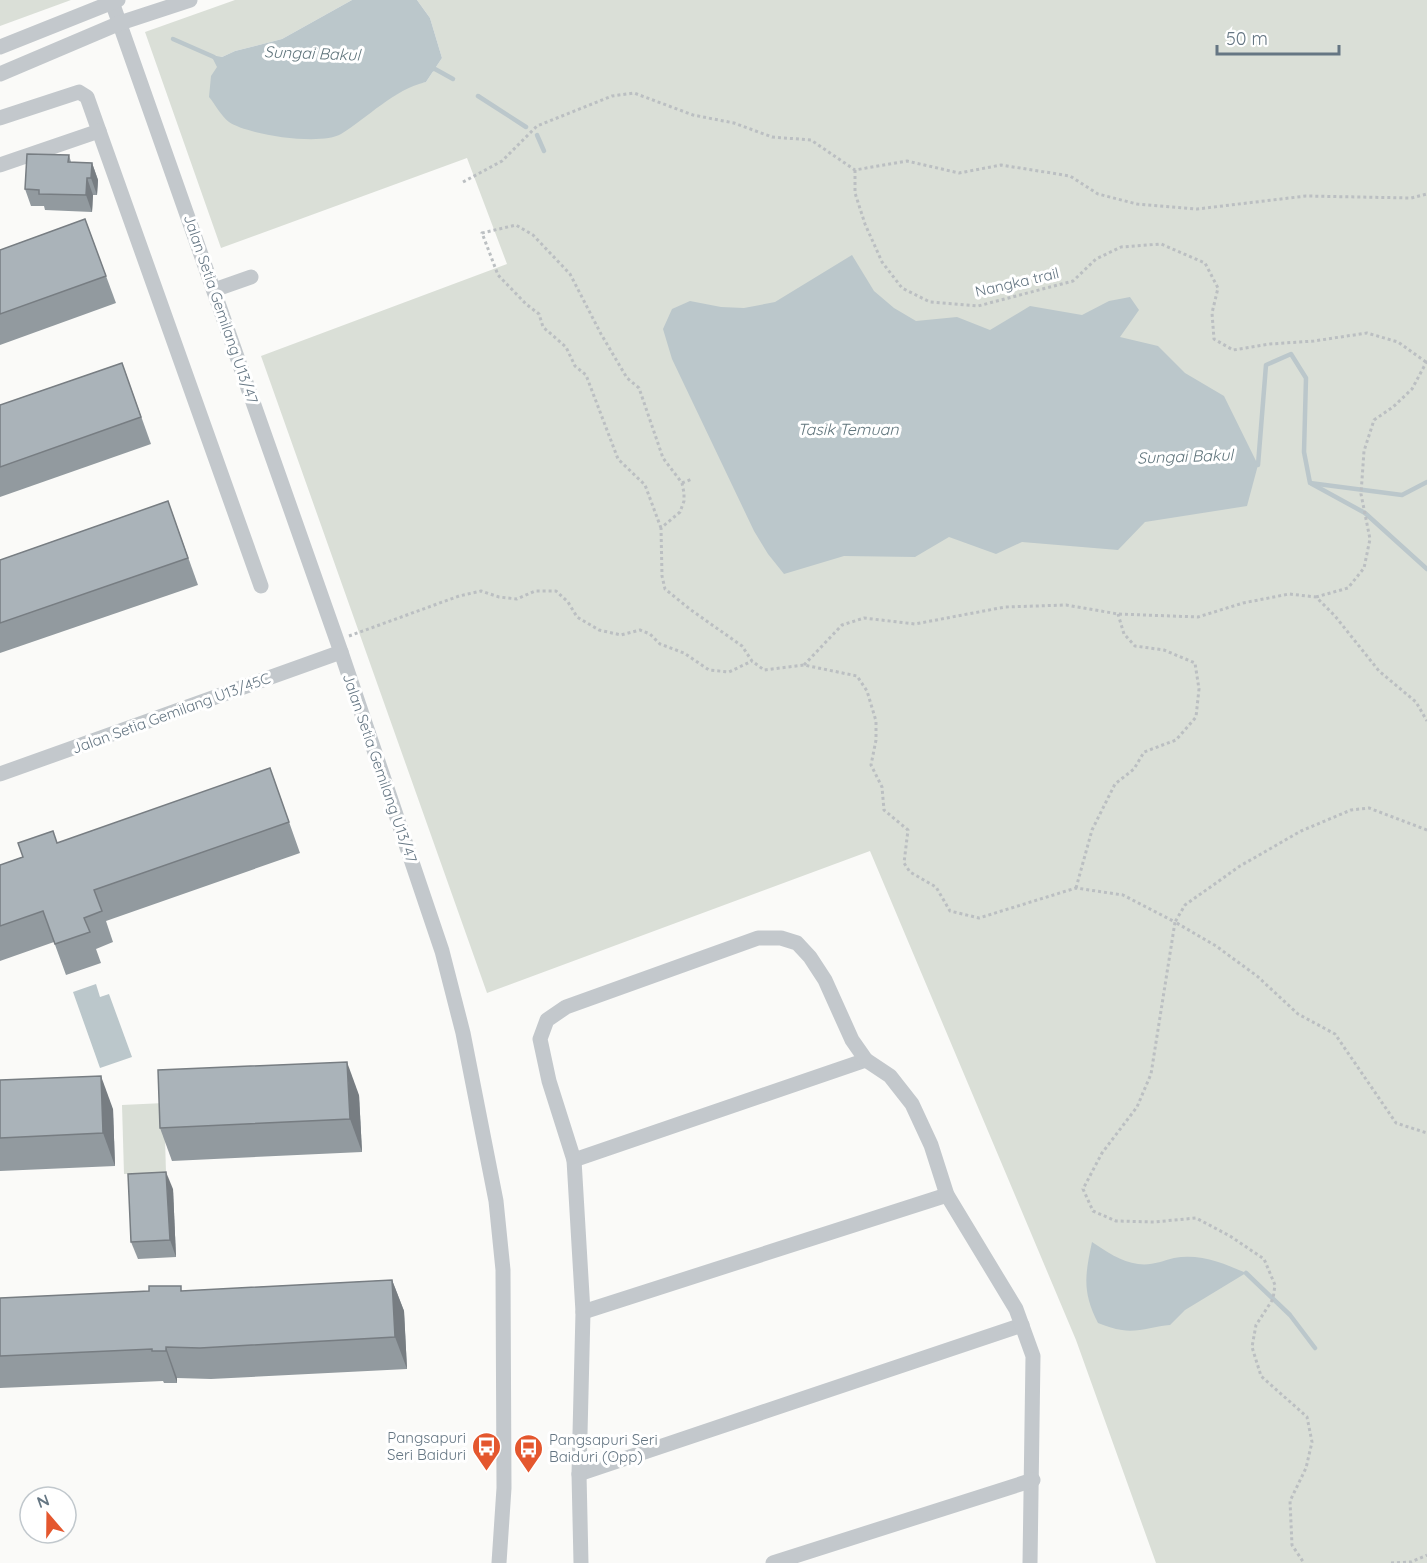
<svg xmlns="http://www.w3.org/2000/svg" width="1427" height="1563" viewBox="0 0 1427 1563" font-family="Quicksand,sans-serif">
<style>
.green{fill:#dadfd7}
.water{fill:#bbc7cb}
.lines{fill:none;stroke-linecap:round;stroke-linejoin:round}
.stream{stroke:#bbc7cb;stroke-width:4.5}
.path{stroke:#bbbfc2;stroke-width:3;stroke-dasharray:3 3;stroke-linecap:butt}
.minor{stroke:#c3c8cc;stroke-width:15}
.wall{fill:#929a9f}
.shaded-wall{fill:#777d82}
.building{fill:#aab3b9;stroke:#777d82;stroke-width:1.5}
.labels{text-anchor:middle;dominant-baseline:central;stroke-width:6;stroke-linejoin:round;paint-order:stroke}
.street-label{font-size:15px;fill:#657683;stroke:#fff}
.poi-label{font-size:15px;fill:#657683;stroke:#fff;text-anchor:end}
.water-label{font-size:16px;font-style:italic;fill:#60757c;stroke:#fff}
</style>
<rect width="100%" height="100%" fill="#fafaf8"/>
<g class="green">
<polygon points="0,0 71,0 0,26"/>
<polygon points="235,0 352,0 282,39 235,51 222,57 212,55 395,95 410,85 426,82 442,58 430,18 417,0 1427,0 1427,1563 1156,1563 1076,1340 870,851 487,993 261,356 507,264 467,158 221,248 145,32"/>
<polygon points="164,1103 166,1173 124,1174 122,1105"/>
</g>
<g class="water">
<path d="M352,0H417L430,18L442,58L426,82C393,90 369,117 341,134C321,146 248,135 229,122C221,116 215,104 209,97L211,76L217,67L211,55L222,57L235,51L282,39Z"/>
<polygon points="852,255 874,291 894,308 916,321 957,317 990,330 1030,306 1082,315 1109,301 1130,297 1139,310 1120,337 1158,346 1185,373 1224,396 1258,465 1247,506 1145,522 1118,550 1022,542 996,554 949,537 915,557 844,556 784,574 768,554 754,531 672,359 663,329 672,309 690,301 721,307 744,308 775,302"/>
<polygon points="96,984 100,997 109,994 132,1057 100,1068 73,992"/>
<path d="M1092,1242C1106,1251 1121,1262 1138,1264C1151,1266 1162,1261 1174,1258C1199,1253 1224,1263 1246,1273L1185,1310L1170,1325C1154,1326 1137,1333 1122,1330C1114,1329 1106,1326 1098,1323C1082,1292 1085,1275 1092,1242Z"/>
</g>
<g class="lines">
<g class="stream">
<polyline points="173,39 214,57"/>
<polyline points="431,69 435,69 453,79"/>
<polyline points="478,96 526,127"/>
<polyline points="537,135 544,151"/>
<polyline points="1253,465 1258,465 1266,365 1291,354 1306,378 1304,452 1310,483 1402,495 1427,482"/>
<polyline points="1312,484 1365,513 1427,569"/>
<polyline points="1246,1273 1290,1315 1315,1348"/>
</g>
<g class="path">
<polyline points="855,170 855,193 865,224 882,262 902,288 930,302 978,306 1073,281 1096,259 1121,247 1161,244 1205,263 1218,288 1212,313 1214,339 1233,350 1270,344 1314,341 1367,333 1398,342 1426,362"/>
<polyline points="463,182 502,161 537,126 612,96 634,93 693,115 734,123 772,137 811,140 855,170 907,161 959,173 1001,165 1070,176 1098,194 1137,204 1197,209 1306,196 1411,198 1427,194"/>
<polyline points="682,483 692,479"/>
<polyline points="661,528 645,485 618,459 586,375 575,366 566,347 543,327 539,314 526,304 498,275 482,233 516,225 533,235 570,274 601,334 627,378 639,388 663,458 682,483 684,493 684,501 680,512 661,528 662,576 665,589 691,610 742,646 752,661 764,670 804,665 857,676 867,691 876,721 876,740 871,765 882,787 884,810 908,830 904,863 910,872 936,887 950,911 979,918 1076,888 1123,895 1175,922 1151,1074 1137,1107 1102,1153 1083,1189 1093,1211 1116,1221 1154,1222 1196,1218 1230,1236 1264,1259 1275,1285 1273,1299 1256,1325 1252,1347 1261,1376 1307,1417 1312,1442 1306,1468 1290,1501 1292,1545 1304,1563"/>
<polyline points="1316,597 1348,588 1364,568 1370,539 1361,494 1364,451 1374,420 1393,407 1412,389 1427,361"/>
<polyline points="349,636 459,596 481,591 499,597 517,599 535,591 556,591 568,602 577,617 599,630 621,635 640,630 650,634 660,644 684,653 709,670 729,672 752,661"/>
<polyline points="804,665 842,625 864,618 915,624 1005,607 1066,605 1118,614 1198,617 1243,603 1289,594 1316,597 1335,616 1379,671 1416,702 1427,721"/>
<polyline points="1427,830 1369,808 1351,810 1301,831 1240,866 1185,905 1175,922 1216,946 1257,976 1298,1014 1335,1034 1396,1123 1427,1133"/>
<polyline points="1076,888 1092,830 1115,784 1134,769 1144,752 1176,740 1196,717 1199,689 1195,663 1164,650 1135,646 1124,634 1118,614"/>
<polyline points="1391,1563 1411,1562 1427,1555"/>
</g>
<g class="minor">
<polyline points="112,2 341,652 442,951 463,1033 496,1201 503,1270 504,1488 499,1563"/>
<polyline points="0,47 118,0"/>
<polyline points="0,74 120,23 190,0"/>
<polyline points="0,118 79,92 87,97 99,131"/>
<polyline points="0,165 99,131 261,586"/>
<polyline points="214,290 251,277"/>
<polyline points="0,774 341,652"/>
<polyline points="574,1160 866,1060"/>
<polyline points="583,1312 947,1195"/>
<polyline points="579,1474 1022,1325"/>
<polyline points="581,1563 579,1474 583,1312 574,1160 549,1081 540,1039 547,1020 566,1007 758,938 781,938 797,943 810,957 825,980 852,1040 866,1060 890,1076 912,1104 931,1145 947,1195 1016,1309 1033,1356 1030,1563"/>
<polyline points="773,1563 1033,1480"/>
</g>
</g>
<g class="wall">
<polygon points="69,155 71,162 92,163 98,180 97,195 93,195 92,212 45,210 44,206 31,206 25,189"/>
<polygon points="85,219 116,303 0,345 0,250"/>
<polygon points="122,363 151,444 0,497 0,405"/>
<polygon points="168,501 198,585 0,653 0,560"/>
<polygon points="270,768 300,853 106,921 113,942 96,949 101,963 66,975 54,942 0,961 0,865"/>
<polygon points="0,1080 113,1109 115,1166 0,1171"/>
<polygon points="359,1095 362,1152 172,1161 160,1128"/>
<polygon points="173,1189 176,1257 138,1259 131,1242"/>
<polygon points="392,1280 404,1311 407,1369 211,1379 177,1378 177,1383 164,1383 163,1381 0,1388 0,1298 183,1291"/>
</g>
<g class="shaded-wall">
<polygon points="92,163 98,180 97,195 91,178"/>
<polygon points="87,178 93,195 92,212 86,195"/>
<polygon points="347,1062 359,1095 362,1152 350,1119"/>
<polygon points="101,1076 113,1109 115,1166 103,1133"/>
<polygon points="166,1172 173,1189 176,1257 170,1240"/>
<polygon points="392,1280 404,1311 407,1369 395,1337"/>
<polygon points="166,1347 177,1378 177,1383 166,1351"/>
</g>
<g class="building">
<polygon points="27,154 69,155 68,162 92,163 91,178 87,178 86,195 39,194 39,190 25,189"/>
<polygon points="85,219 106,276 0,314 0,250"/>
<polygon points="122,363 141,417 0,467 0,405"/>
<polygon points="168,501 188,558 0,623 0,560"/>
<polygon points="270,768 289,822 94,890 102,911 84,918 90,932 55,944 43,911 0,926 0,865 23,857 18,843 53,831 57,843"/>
<polygon points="347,1062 350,1119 160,1128 158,1070"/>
<polygon points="101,1076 103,1133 0,1138 0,1080"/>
<polygon points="166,1172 170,1240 131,1242 128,1174"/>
<polygon points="392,1280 395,1337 200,1348 166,1347 166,1351 152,1351 152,1349 0,1356 0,1298 149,1291 149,1286 181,1286 181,1291"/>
</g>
<defs>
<symbol id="bus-pin" viewBox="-11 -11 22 30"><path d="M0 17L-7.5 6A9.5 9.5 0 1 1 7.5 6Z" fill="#e4572e" stroke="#fff"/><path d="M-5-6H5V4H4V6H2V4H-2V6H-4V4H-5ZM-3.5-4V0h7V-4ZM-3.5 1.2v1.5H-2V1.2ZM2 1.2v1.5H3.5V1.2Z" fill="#fff"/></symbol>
</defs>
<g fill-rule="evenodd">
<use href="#bus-pin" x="470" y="1430" width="33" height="45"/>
<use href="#bus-pin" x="512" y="1432" width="33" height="45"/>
</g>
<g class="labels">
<g class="street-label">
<text transform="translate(1017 282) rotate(-13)">Nangka trail</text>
<text transform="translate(221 309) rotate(71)">Jalan Setia Gemilang U13/47</text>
<text transform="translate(171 713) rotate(-20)">Jalan Setia Gemilang U13/45C</text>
<text transform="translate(380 768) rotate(71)">Jalan Setia Gemilang U13/47</text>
</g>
<g class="poi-label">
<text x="466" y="1437">Pangsapuri<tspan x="466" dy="17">Seri Baiduri</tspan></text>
<text x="549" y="1439" text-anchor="start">Pangsapuri Seri<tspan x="549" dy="17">Baiduri (Opp)</tspan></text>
</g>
<g class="water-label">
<text transform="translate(312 53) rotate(2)">Sungai Bakul</text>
<text x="848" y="429">Tasik Temuan</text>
<text transform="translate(1185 456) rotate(-2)">Sungai Bakul</text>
</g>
</g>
<g transform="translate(48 1515) rotate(340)"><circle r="28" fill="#ffffff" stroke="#c1c8cd" stroke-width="1.5"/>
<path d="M0-4.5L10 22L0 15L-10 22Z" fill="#e4572e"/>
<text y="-9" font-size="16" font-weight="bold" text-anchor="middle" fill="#657683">N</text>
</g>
<path d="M1217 45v9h122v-9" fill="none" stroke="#657683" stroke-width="3"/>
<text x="1226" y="45" font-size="18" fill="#657683" stroke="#ffffff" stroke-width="4.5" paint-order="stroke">50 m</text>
</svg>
